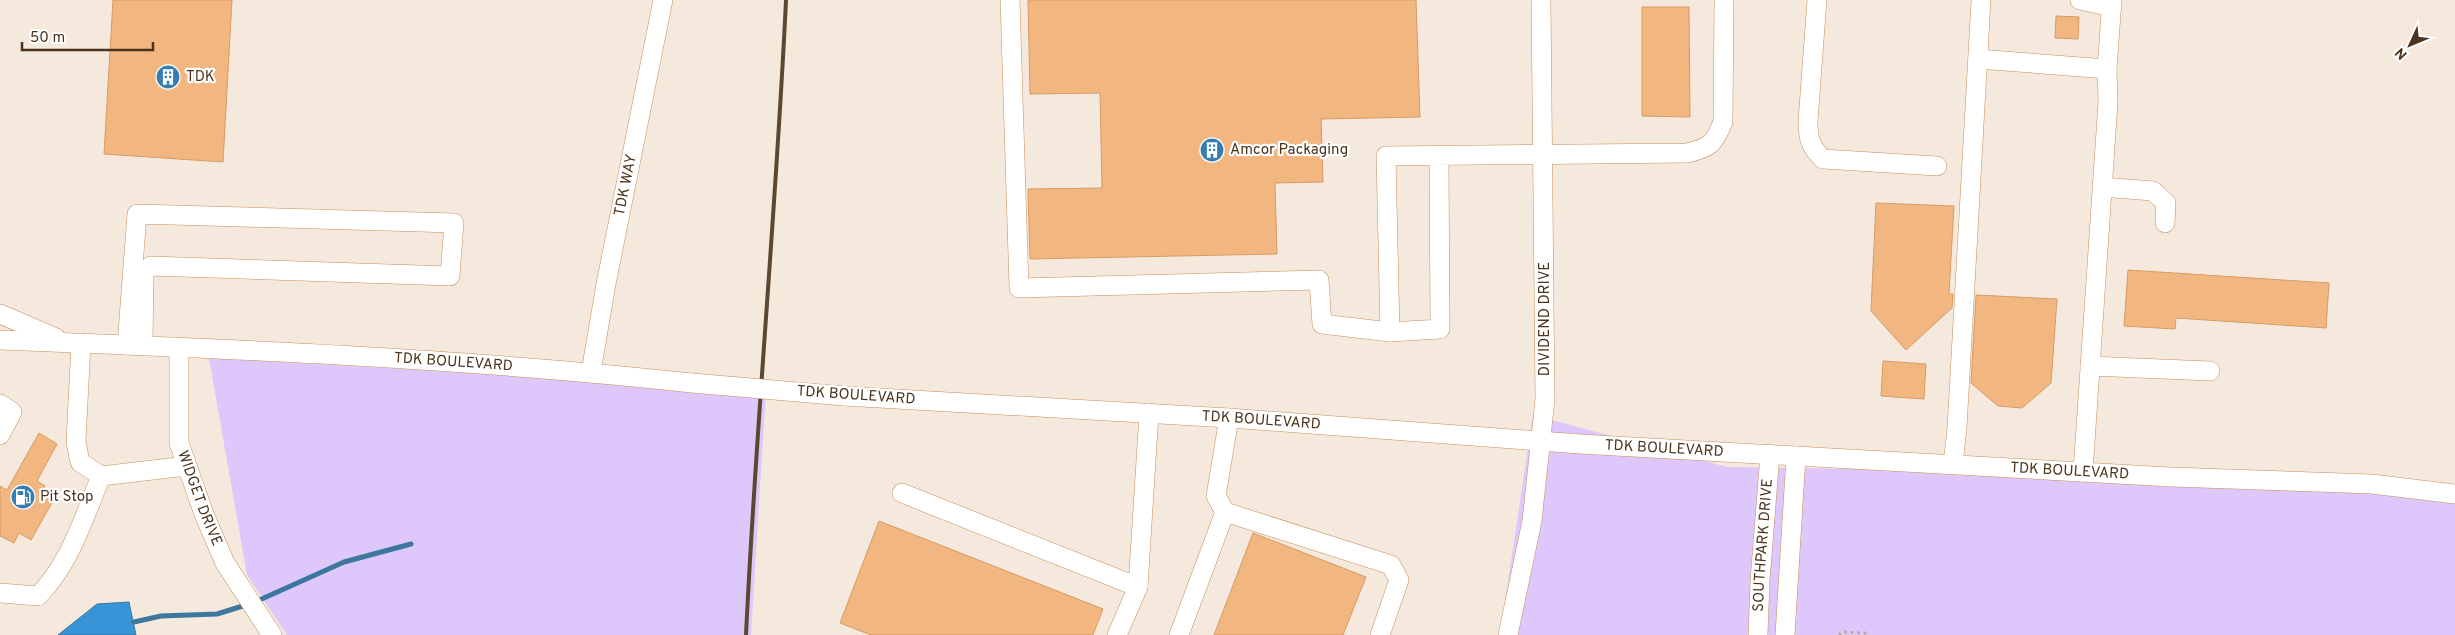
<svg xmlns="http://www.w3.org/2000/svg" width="2455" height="635" viewBox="0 0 2455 635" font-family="Overpass,sans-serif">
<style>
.green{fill:#ddc7fb}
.water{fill:#3794d6;stroke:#3d779e}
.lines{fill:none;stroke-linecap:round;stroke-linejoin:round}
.stream{stroke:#3d779e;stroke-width:5}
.building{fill:#f2b780;stroke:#d69b64}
.minor-casing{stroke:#c88e57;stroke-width:20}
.path{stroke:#b8a899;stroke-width:3;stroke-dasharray:2.5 4;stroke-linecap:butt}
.minor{stroke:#fff;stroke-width:19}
.rail{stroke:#5e4731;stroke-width:4}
.minor-bridge-casing{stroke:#c88e57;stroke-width:20;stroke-linecap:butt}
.minor-bridge{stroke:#fff;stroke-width:19}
.labels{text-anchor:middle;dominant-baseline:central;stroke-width:4.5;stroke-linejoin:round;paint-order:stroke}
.poi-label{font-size:15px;fill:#4b331c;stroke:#fff;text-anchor:start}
.street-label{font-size:15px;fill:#4b331c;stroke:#fff}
</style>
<rect width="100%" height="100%" fill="#f5e9de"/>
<g class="green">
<polygon points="209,358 766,389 751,635 287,635 247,575"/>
<polygon points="1533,415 1727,467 2069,472 2455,500 2455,635 1500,635"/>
</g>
<polygon class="water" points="129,602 136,635 58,635 97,604"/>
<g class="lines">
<g class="stream">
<polyline points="255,602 344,562 411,544"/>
<polyline points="134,622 161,616 217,614 246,605"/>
</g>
</g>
<g class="building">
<polygon points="113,0 232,0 223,162 104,154"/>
<polygon points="1028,0 1416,0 1420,117 1321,119 1323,182 1275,183 1277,254 1030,259 1028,189 1102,188 1100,93 1030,94"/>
<polygon points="1642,7 1689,7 1690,117 1642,116"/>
<polygon points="2056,16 2079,17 2078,39 2055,38"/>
<polygon points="1876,203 1954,206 1949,294 1953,294 1952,308 1906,350 1871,311"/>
<polygon points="2128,270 2329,283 2326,328 2176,318 2175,329 2124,326"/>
<polygon points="1976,295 2057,299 2051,383 2022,408 1998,406 1971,383"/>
<polygon points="1883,361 1926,364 1924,399 1881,396"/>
<polygon points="39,433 57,444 37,481 45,486 40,494 53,501 31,540 19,533 14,543 0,536 0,486 7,490"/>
<polygon points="879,521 1103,609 1093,635 871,635 840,623"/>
<polygon points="1253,533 1366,577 1343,635 1214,635"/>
</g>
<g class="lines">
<defs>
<g id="minor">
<polyline points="1010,0 1019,288 1319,280 1322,324 1390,332"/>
<path d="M1817,0L1808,121C1808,138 1810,147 1823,159L1937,166"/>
<polyline points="2080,0 2112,7"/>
<polyline points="1978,59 2107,69 2108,102 2083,472"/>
<polyline points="2107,69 2112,0"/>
<path d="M1439,157L1440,329L1390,332L1386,156L1687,153C1710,148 1714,144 1723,122L1724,0"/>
<polyline points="2102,187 2153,191 2166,203 2165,223"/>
<polyline points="0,314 56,338"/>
<path id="s1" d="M0,340C231,349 462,358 692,383"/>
<polyline points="81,343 76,442 80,462 101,476 187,466"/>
<polyline points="127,345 137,214 454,223 450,276 151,266 144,272 143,345"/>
<path id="s2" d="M179,347V443L204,514L225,563L272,635"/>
<polyline points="2090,366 2210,371"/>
<path id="s3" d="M591,372L606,284L663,0"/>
<path id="s4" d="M844,396L1229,418L1580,444L2171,477L2372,484L2455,494"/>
<polyline points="0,404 12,412 0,435"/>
<polyline points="1229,418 1216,496 1225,512 1391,565 1399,580 1380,635"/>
<polyline points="1953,464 1957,428 1981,0"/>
<polyline points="902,493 1138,587 1149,413"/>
<path d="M0,593L38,596C70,564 84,517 101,476"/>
<polyline points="1117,635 1138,587"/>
<polyline points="1179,635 1225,512"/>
<polyline points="1508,635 1532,521 1545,399 1541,0"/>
<path id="s5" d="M1758,635L1760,581L1770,454"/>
<polyline points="1785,635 1796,456"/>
</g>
</defs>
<use href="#minor" class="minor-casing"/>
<polyline class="path" points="1839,635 1842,632 1865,633 1869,635"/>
<use href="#minor" class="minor"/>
<path class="rail" d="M746,635C756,423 776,212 786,0"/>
<defs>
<polyline id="minor-bridge" points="692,383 844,396"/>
</defs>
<use href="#minor-bridge" class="minor-bridge-casing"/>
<use href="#minor-bridge" class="minor-bridge"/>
</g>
<defs>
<symbol id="building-disc" viewBox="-11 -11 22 22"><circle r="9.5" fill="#367eb2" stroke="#fff"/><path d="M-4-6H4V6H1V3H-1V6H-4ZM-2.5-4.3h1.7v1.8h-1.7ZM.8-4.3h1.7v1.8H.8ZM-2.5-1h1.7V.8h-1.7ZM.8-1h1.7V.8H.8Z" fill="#fff"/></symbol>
<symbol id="fuel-disc" viewBox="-11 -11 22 22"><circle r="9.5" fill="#367eb2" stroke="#fff"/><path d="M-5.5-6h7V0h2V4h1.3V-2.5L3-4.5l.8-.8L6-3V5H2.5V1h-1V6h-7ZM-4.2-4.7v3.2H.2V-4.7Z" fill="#fff"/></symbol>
</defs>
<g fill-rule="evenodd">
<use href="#building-disc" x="154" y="63" width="28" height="28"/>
<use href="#building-disc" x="1198" y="136" width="28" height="28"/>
<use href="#fuel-disc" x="9" y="483" width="28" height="28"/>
</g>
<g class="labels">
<g class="poi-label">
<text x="186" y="77">TDK</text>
<text x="1230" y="150">Amcor Packaging</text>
<text x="40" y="497">Pit Stop</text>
</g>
<g class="street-label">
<text stroke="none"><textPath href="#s3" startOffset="190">TDK WAY</textPath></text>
<text transform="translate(1545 319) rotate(-90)">DIVIDEND DRIVE</text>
<text stroke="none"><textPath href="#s1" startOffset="454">TDK BOULEVARD</textPath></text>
<text transform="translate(856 396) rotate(4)">TDK BOULEVARD</text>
<text stroke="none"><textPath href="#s4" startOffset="418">TDK BOULEVARD</textPath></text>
<text stroke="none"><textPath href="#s4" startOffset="822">TDK BOULEVARD</textPath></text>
<text stroke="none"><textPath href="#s4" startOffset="1228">TDK BOULEVARD</textPath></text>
<text stroke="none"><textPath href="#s2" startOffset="155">WIDGET DRIVE</textPath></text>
<text stroke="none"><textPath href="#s5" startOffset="90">SOUTHPARK DRIVE</textPath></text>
</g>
</g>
<g transform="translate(2410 45) rotate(226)" stroke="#ffffff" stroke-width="4" paint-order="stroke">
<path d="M0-4L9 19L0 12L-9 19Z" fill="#4b331c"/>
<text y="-8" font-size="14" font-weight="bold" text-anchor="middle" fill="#4b331c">N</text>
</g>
<path d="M22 42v8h131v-8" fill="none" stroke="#4b331c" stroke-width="2.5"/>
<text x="30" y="42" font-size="15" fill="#4b331c" stroke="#ffffff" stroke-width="4" paint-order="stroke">50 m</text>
</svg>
